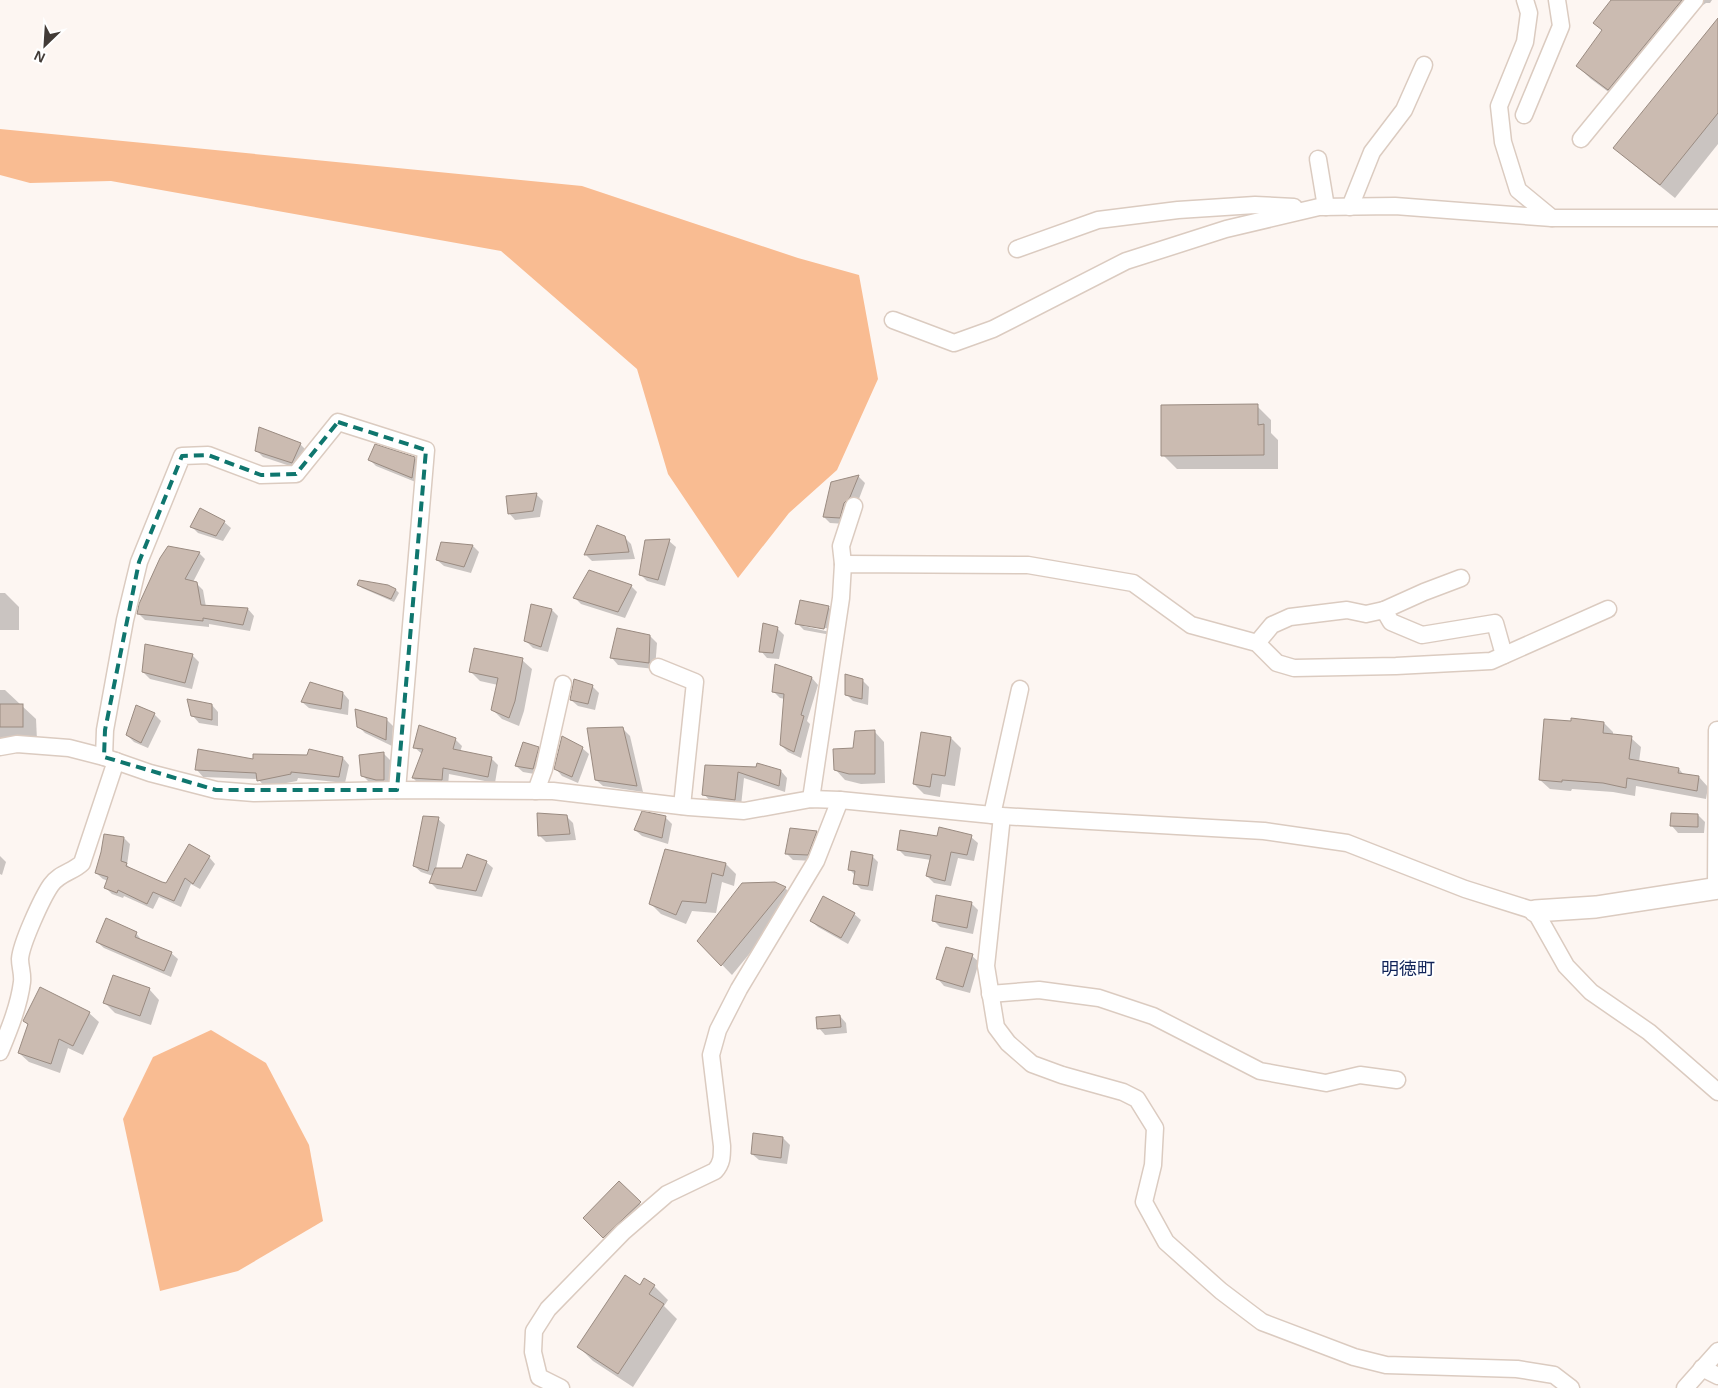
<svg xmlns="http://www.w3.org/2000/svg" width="1718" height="1388" viewBox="0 0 1718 1388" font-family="Helvetica,'Noto Sans JP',sans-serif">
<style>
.green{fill:#f9bc92}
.shadow{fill:#0003;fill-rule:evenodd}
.building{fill:#cbbbb1;stroke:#9a8b81}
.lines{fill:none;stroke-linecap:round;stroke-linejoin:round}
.minor-casing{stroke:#dbcbc0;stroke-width:19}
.tertiary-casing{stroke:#dbcbc0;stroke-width:24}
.minor{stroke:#fff;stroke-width:16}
.tertiary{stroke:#fff;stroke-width:21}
.marked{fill:none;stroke:#0f766e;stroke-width:4;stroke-dasharray:10 6;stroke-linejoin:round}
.labels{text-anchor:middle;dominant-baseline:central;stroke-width:4;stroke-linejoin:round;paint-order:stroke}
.quarter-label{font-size:18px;fill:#112459;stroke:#fff}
</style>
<rect width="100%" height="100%" fill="#fdf6f2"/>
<g class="green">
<polygon points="0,129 582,186 798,258 859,275 878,379 837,470 789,513 738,578 668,474 637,369 501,251 111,181 30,183 0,175"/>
<polygon points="211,1030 266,1063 309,1145 323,1221 238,1271 160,1291 123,1119 153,1057"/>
</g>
<g class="shadow">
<polygon points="1613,0 1712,0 1710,3 1706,3 1700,7 1622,102 1591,79 1577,66 1603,31"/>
<polygon points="1718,20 1718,144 1675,198 1629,161 1615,148"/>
<polygon points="1257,406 1271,420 1271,433 1278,440 1278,469 1177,469 1163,455"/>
<polygon points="300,444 306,450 299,469 263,457 256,450"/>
<polygon points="415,458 421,465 418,483 376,466 370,460"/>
<polygon points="858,476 865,483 857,504 846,524 830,523 824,517"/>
<polygon points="536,494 543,501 540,517 515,520 509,513"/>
<polygon points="224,522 231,528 223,541 198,533 192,527"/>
<polygon points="624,537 631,544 635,559 592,561 586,555"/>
<polygon points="669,541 676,547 665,586 647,581 640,574"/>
<polygon points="473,546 479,552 471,573 444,566 437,560"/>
<polygon points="199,553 205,559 193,582 196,583 203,590 206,607 248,609 254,616 250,631 209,624 209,627 145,620 138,613"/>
<polygon points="359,585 396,590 399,593 394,602 362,588"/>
<polygon points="631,586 637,592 625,618 581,604 575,598"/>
<polygon points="0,593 5,593 19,607 19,630 0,630"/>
<polygon points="532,606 552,610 558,616 548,652 533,648 526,641"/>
<path d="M828,607L835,613L831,635L804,630L797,623ZM803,624L831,629L830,632L803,626Z"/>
<polygon points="777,628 784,635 779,659 767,658 761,651"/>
<polygon points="650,636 657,643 655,669 618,665 612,658"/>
<polygon points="192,655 199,662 192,689 150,679 143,672"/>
<polygon points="522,660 532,669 524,711 519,726 502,719 492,709 498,685 480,681 470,671"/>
<polygon points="776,665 812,678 818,685 807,721 810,724 801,758 788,752 781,745 785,699 780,698 773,691"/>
<polygon points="862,680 869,687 868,705 853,701 846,694"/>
<polygon points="592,686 599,693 595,710 578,706 571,700"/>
<polygon points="0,690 5,690 36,719 37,740 0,740"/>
<polygon points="343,693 349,700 348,715 309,708 302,702"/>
<polygon points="212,705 218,712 218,726 199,723 193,716"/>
<polygon points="154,714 161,721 148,748 134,742 127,735"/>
<polygon points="386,719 393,726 392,746 365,733 358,726"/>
<polygon points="1604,723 1613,732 1613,735 1631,738 1641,747 1639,762 1679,769 1685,776 1699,777 1708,787 1706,799 1636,786 1635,796 1613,792 1572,789 1571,791 1550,789 1540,780"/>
<polygon points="623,729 630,736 643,792 603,786 596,780"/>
<polygon points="874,731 884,742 885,783 861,784 845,780 835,769"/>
<polygon points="951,738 961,748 955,786 942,784 940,797 924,794 914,784"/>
<polygon points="455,739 462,746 460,752 491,758 498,765 495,783 449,774 448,786 420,785 413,778 422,754 414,747"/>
<polygon points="538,748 545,755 540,775 523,772 516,766"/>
<polygon points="582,748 589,754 578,783 562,776 556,769"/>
<polygon points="384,754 390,760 390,786 384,787 369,782 362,775"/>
<polygon points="343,758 349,765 345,783 298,778 297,781 265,787 258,779 203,777 197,770 255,760"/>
<polygon points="706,766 781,771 787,778 785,792 744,778 741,806 710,801 704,794"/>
<polygon points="1698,815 1705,822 1704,833 1678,833 1672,826"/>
<polygon points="566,816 573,823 576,840 546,842 539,835"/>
<polygon points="665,817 672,824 668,844 642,836 635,830"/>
<polygon points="438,819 445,825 436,869 463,870 486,862 493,868 482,897 437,889 431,883 433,876 421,872 414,866"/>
<polygon points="817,832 823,838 814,861 793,860 786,853"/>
<polygon points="938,837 971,837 978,843 974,861 958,858 951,886 934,883 927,876 931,860 905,856 899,850"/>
<polygon points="124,838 130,844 127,865 132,870 166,884 209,857 215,864 200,889 191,884 181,907 159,897 153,909 124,896 123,898 112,894 106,888 108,881 103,879 96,873"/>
<polygon points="0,856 6,862 2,875 0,874"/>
<polygon points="872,856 878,862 873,891 861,889 855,883 856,876 849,869"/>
<polygon points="726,864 736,874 734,886 722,882 716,913 692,911 686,924 661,914 650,903"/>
<polygon points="785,888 795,898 732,975 699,941"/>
<polygon points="971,903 978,910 973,934 940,927 933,920"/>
<polygon points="854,914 861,920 848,944 818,927 811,921"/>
<polygon points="136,933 142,941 171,953 178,959 171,977 104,948 97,942"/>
<polygon points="972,956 979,962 970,993 944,986 938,979"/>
<polygon points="149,989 159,1000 151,1025 115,1013 104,1002"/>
<polygon points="89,1013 99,1022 83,1055 68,1048 60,1073 29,1062 19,1053 28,1025 24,1021"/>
<polygon points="840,1016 846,1023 847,1033 825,1035 819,1028"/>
<polygon points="783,1138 790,1145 787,1164 759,1160 752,1154"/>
<polygon points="619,1182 650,1214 614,1247 585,1218"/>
<polygon points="644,1280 654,1286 668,1300 664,1306 677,1319 633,1387 593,1361 579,1347 640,1286"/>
</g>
<g class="building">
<polygon points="1611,0 1682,0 1608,90 1576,66 1602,30 1593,23"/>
<polygon points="1718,18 1718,113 1660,185 1613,148"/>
<polygon points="1258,404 1258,425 1264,424 1264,455 1161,456 1161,405"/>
<polygon points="259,427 301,443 292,463 255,451"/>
<polygon points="375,444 415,457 412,478 368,460"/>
<polygon points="859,475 850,497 844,503 840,518 823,517 831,482"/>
<polygon points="537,493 533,511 508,514 506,496"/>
<polygon points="200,508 225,521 216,536 190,527"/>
<polygon points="597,525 625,536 629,552 584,555"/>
<polygon points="670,539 658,580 639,575 645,540"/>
<polygon points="441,542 473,545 464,567 436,560"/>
<polygon points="168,546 200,552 185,579 197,582 201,605 248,608 243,625 203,618 203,621 137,614 139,604 160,558"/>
<polygon points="589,570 632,585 618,612 573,598"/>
<polygon points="359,580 388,585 396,589 391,599 357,585"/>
<polygon points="800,600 829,606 824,629 795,624"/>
<polygon points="531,604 552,609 541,647 524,641"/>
<polygon points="763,623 778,627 773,653 759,652"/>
<polygon points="617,628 650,635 649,663 610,658"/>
<polygon points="145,644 193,654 185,683 142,672"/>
<polygon points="474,648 523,658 515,701 509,718 491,710 498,678 469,672"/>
<polygon points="775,664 812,677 801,715 804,716 794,752 780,745 784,694 772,692"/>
<polygon points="845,674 863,679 862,699 845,695"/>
<polygon points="574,679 593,685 588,704 570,700"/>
<polygon points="310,682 343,692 341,709 301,702"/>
<polygon points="187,699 212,704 212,720 191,716"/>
<rect x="0" y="704" width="23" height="23"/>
<polygon points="136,705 155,713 141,743 126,735"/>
<polygon points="355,709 387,718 386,740 357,727"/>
<polygon points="1571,718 1604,722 1603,733 1632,736 1629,759 1679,768 1678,773 1699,776 1697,791 1627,778 1626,788 1603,783 1562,780 1562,782 1539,780 1544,719 1571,721"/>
<polygon points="419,725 456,738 453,749 492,757 488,777 443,768 442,780 412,778 423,749 413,748"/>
<polygon points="623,727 637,786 595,780 587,728"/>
<polygon points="875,730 875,774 849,774 834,770 833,749 853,748 855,731"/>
<polygon points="921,732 951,737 945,776 932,774 930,787 913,784"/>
<polygon points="562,736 583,747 572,777 554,769"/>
<polygon points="523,742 539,747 533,769 515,766"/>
<polygon points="198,749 253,759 253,754 307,755 309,749 343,757 339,777 291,772 291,774 257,781 256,773 195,770"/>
<polygon points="384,752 384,780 376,780 361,776 359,755"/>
<polygon points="757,763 781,770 779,786 738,772 735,800 702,795 705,765 756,767"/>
<polygon points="642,811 666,816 662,838 634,830"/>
<polygon points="537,813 567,815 570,834 538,836"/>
<polygon points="1671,813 1698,814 1698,827 1670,826"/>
<polygon points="423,816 439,817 428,871 413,866"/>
<polygon points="939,827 972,835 967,855 951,852 945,881 926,876 931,855 897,850 900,830 937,836"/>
<polygon points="790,828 817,831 808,855 785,854"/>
<polygon points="104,834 124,837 121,861 127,863 126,866 162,882 166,883 189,844 210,856 193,884 185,878 174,901 153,892 147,904 118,890 117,893 104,888 108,877 95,873 101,852"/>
<polygon points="665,849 726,863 723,876 712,873 706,903 682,901 676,915 649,904"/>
<polygon points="851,851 873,855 868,886 853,884 855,871 848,870"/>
<polygon points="467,854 487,861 476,891 429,883 435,868 462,868"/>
<polygon points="775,882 786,887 721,966 697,941 742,883"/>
<polygon points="936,895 972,902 967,928 932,921"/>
<polygon points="823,896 855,913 841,938 810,921"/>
<polygon points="106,918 137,932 135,937 172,952 164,971 96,942"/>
<polygon points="946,947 973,954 963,987 936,979"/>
<polygon points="113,975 150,988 140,1016 103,1003"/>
<polygon points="40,987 90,1012 73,1046 59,1039 51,1064 18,1053 28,1024 23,1021"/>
<polygon points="840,1015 841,1027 817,1029 816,1017"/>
<polygon points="753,1133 783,1137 781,1158 751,1154"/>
<polygon points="619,1181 641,1202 603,1238 583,1218"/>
<polygon points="625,1275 640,1285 644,1278 655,1285 649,1294 664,1304 618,1374 577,1347"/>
</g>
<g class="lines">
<defs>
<g id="minor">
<polyline points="1525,0 1529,13 1525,42 1499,106 1503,142 1518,190 1552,218 1718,218"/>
<polyline points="1524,115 1561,26 1557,0"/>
<polyline points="1581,139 1695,0"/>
<polyline points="1318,159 1326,207"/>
<polyline points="1350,207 1372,152 1404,110 1424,65"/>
<polyline points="1017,249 1098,220 1178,210 1255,205 1294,207"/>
<polyline points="893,320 954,343 993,329 1126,261 1226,229 1319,207 1395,206 1552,218"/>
<polyline points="843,564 841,546 854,506"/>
<polyline points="1384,610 1424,592 1461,578"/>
<polyline points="1257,643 1272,625 1290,617 1347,610 1366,614 1384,610 1391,622 1422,635 1495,623 1504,655"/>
<polyline points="658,667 695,682 682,806"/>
<polyline points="0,747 17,744 69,748 104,757 150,773 216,790 254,793 397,790 553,791 689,807 744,811 811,799 840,800 1002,816 1264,831 1347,843 1465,889 1535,911 1566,966 1591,992 1649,1032 1718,1092"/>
<polyline points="104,757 105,730 125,620 139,562 182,456 208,455 261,475 296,474 338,422 426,450 397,790"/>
<polyline points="536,791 544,769 563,684"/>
<polyline points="811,799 841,598 843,564 1028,565 1133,583 1191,625 1257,643 1277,663 1294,668 1396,666 1491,661 1608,609"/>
<polyline points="992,815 1020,689"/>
<polyline points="1002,816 986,966 996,1027 1008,1043 1032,1064 1062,1075 1123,1092 1137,1099 1155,1128 1153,1165 1144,1202 1166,1242 1221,1291 1262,1322 1354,1357 1386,1365 1517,1369 1554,1375 1571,1388"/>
<polyline points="1716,888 1717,730"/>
<polyline points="990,994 1039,990 1099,998 1153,1016 1260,1071 1326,1083 1360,1075 1397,1080"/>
<path d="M0,1052C9,1030 19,1006 22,982C23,974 20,967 20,959C21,944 42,898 51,885C59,873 73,872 82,863L116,761"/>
<polyline points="1702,1368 1718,1376"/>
<path d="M561,1388L539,1377L533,1352L534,1331L548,1309L623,1232L667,1194L715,1171C722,1163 722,1157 722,1146L711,1055L718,1030L739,989L816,861L840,800"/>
<polyline points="1685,1388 1718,1351"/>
</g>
<polyline id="tertiary" points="1535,911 1596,907 1718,888"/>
</defs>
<use href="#minor" class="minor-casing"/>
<use href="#tertiary" class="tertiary-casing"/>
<use href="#minor" class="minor"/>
<use href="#tertiary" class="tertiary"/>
</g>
<path class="marked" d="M338,422L426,450L397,790H216L104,757L105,730L139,562L182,456L208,455L261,475L296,474Z"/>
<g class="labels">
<g class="quarter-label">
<text x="1408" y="969">明徳町</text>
</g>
</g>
<g transform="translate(45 45) rotate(205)" stroke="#ffffff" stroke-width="4" paint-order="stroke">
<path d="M0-4L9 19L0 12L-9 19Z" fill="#423b37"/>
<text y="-8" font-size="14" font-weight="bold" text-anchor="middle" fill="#423b37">N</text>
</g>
</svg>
